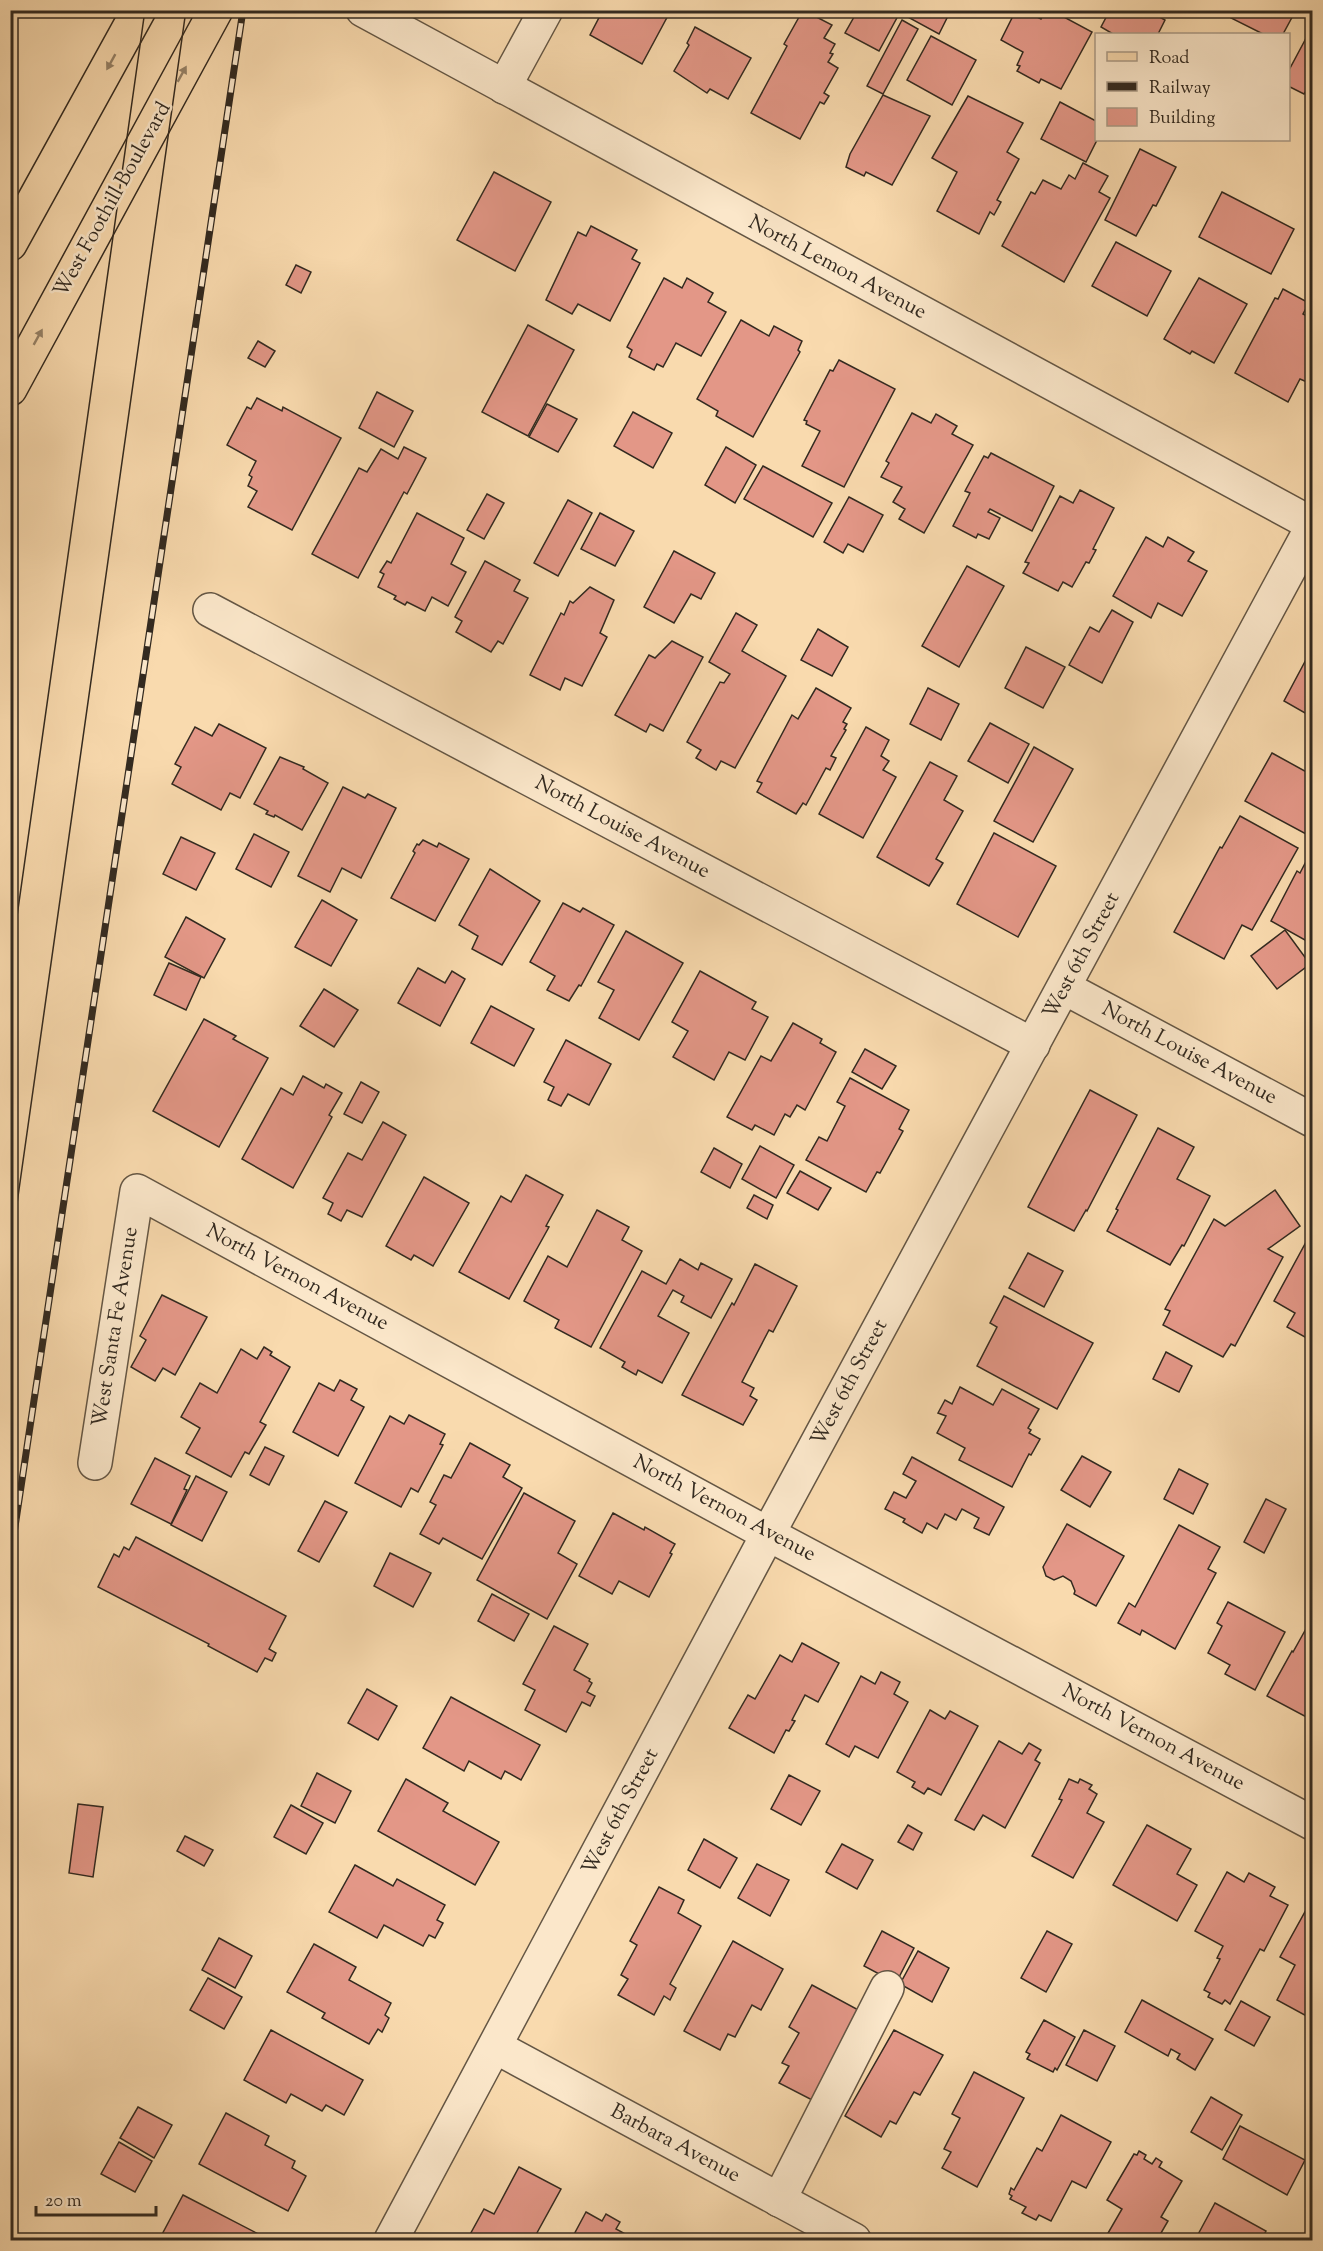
<svg xmlns="http://www.w3.org/2000/svg" width="1323" height="2251" viewBox="0 0 1323 2251" font-family="'Sorts Mill Goudy',serif">
<style>
.building{fill:#e39787;stroke:#332a20;stroke-width:1.5}
.lines{fill:none;stroke-linecap:round;stroke-linejoin:round}
.minor-casing{stroke:#645644;stroke-width:36}
.major-casing{stroke:#332a20;stroke-width:36}
.minor{stroke:#fbe7ca;stroke-width:33}
.major{stroke:#f9daae;stroke-width:33}
.tram{stroke:#332a20;stroke-width:1.5}
.rail-casing{stroke:#332a20;stroke-width:7}
.rail{stroke:#fbe7ca;stroke-width:4.5;stroke-dasharray:14;stroke-linecap:butt}
.oneway{fill:#968267}
.labels{text-anchor:middle;dominant-baseline:central;stroke-width:5;stroke-linejoin:round;paint-order:stroke}
.street-label{font-size:21px;fill:#332a20;stroke:#fbe7ca}
</style>
<rect width="100%" height="100%" fill="#f9daae"/>
<filter id="stains"><feTurbulence type="fractalNoise" baseFrequency=".00333" numOctaves="4"/><feColorMatrix values="0 0 0 0 .2 0 0 0 0 .09 0 0 0 0 .02 0 0 0 .5 -.17"/></filter>
<radialGradient id="worn" r=".72"><stop offset=".6" stop-color="#630" stop-opacity="0"/><stop offset="1" stop-color="#630" stop-opacity=".3"/></radialGradient>
<g class="building">
<polygon points="603,10 671,10 642,64 590,35"/>
<polygon points="803,10 832,25 824,38 835,44 830,53 833,54 828,62 838,68 824,93 829,96 824,104 820,102 800,139 751,113 787,46 784,44"/>
<polygon points="858,10 893,10 899,14 879,51 845,33"/>
<polygon points="906,10 951,10 939,34 904,15"/>
<polygon points="1016,10 1023,10 1041,19 1045,10 1051,10 1092,32 1061,89 1041,79 1039,83 1017,71 1020,66 1017,65 1023,52 1001,40"/>
<polygon points="1110,10 1147,10 1165,20 1158,34 1113,34 1101,27"/>
<polygon points="1235,10 1296,10 1283,34 1263,34 1231,18"/>
<polygon points="902,20 918,29 883,94 867,86"/>
<polygon points="695,27 751,58 728,99 710,89 707,93 674,71 689,45 687,43"/>
<polygon points="1312,27 1312,82 1304,94 1288,86 1288,72"/>
<polygon points="931,36 976,60 952,105 907,80"/>
<polygon points="883,95 930,116 892,185 866,172 864,176 846,167 850,154"/>
<polygon points="968,96 1023,123 1007,152 1019,159 997,200 1001,202 994,215 990,212 979,234 937,211 957,172 932,158"/>
<polygon points="1060,102 1096,121 1097,140 1086,162 1041,139"/>
<polygon points="1140,149 1176,167 1156,206 1153,205 1136,236 1105,220"/>
<polygon points="1083,163 1108,176 1099,192 1110,198 1064,282 1002,246 1031,192 1035,194 1043,180 1061,189 1069,175 1075,179"/>
<polygon points="494,172 551,202 515,271 457,240"/>
<polygon points="1222,192 1294,229 1271,274 1199,237"/>
<polygon points="591,226 637,250 632,259 640,263 610,321 578,304 572,314 546,300 578,232 586,236"/>
<polygon points="1116,242 1171,271 1147,316 1092,286"/>
<polygon points="296,265 311,272 301,293 286,285"/>
<polygon points="664,278 682,288 687,278 713,293 708,302 726,312 701,356 676,343 663,367 657,364 654,370 629,357 632,350 627,347"/>
<polygon points="1199,278 1247,304 1214,363 1192,351 1190,354 1164,339"/>
<polygon points="1283,289 1309,303 1303,314 1312,319 1312,373 1307,382 1300,379 1288,402 1235,373 1275,298 1278,299"/>
<polygon points="741,320 769,336 774,326 802,341 798,350 800,352 753,437 716,416 718,411 697,399"/>
<polygon points="528,325 574,350 528,436 482,412"/>
<polygon points="258,341 275,351 265,367 248,358"/>
<polygon points="839,360 895,389 844,487 802,466 820,431 806,424 807,421 804,420 830,370 833,371"/>
<polygon points="377,392 413,411 394,447 359,428"/>
<polygon points="257,398 282,411 283,407 341,438 292,530 248,507 257,491 248,486 252,477 249,475 256,461 227,445 247,407 251,409"/>
<polygon points="547,404 577,419 558,452 529,437"/>
<polygon points="633,412 672,433 653,468 614,446"/>
<polygon points="912,413 931,423 936,414 957,426 952,434 973,445 924,533 899,519 905,509 893,502 902,487 881,477 889,463 886,461"/>
<polygon points="404,447 426,458 407,494 404,492 358,578 312,554 359,468 367,472 381,449 398,459"/>
<polygon points="726,447 756,465 735,503 705,485"/>
<polygon points="991,453 1054,486 1032,531 990,509 988,512 1000,518 989,539 978,534 976,538 953,526 970,493 965,491 984,456 988,458"/>
<polygon points="763,466 832,503 813,537 744,499"/>
<polygon points="1080,490 1114,508 1093,549 1096,550 1089,563 1086,562 1072,587 1063,582 1058,591 1023,573 1029,563 1025,562 1060,496 1073,503"/>
<polygon points="487,494 504,503 484,539 467,530"/>
<polygon points="849,497 883,515 863,552 848,544 843,553 824,542"/>
<polygon points="568,500 592,513 558,576 534,563"/>
<polygon points="417,513 464,538 451,564 466,572 448,606 432,597 425,611 407,602 405,605 394,599 396,596 378,587 384,574 380,572 387,561 391,563"/>
<polygon points="600,513 634,531 615,566 581,549"/>
<polygon points="1146,537 1163,547 1168,537 1194,552 1188,561 1207,571 1182,616 1158,603 1151,618 1113,596"/>
<polygon points="674,551 715,573 701,599 691,594 674,623 644,607"/>
<polygon points="485,561 520,580 514,591 528,598 503,644 498,641 491,652 456,632 462,621 455,617"/>
<polygon points="967,566 1004,586 959,667 922,646"/>
<polygon points="590,587 614,600 600,633 607,637 582,686 565,678 560,690 530,675 561,613 564,615 570,601 573,603"/>
<polygon points="1112,610 1133,622 1102,683 1069,665 1090,627 1099,632"/>
<polygon points="736,613 757,625 742,651 786,676 735,768 721,761 716,770 696,758 701,750 687,742 720,682 724,683 730,674 709,662"/>
<polygon points="818,629 848,647 832,676 801,660"/>
<polygon points="672,641 703,657 663,731 650,724 646,732 615,715 649,655 655,658"/>
<polygon points="1026,647 1065,667 1043,708 1005,688"/>
<polygon points="1309,654 1312,656 1312,717 1284,701"/>
<polygon points="816,688 851,708 843,722 847,724 844,729 846,730 831,756 836,758 830,770 826,768 806,805 803,803 796,814 757,792 762,783 757,781 792,715 798,719"/>
<polygon points="928,688 959,704 941,740 910,724"/>
<polygon points="990,723 1029,744 1008,783 968,761"/>
<polygon points="219,724 266,748 240,798 230,793 221,810 172,784 181,767 175,764 195,727 212,736"/>
<polygon points="866,727 889,740 881,756 889,761 883,770 896,777 863,838 819,814"/>
<polygon points="1034,747 1073,769 1033,842 994,821"/>
<polygon points="1272,753 1312,775 1312,822 1306,834 1245,801"/>
<polygon points="280,757 304,767 303,769 328,783 302,830 275,815 274,817 266,814 268,811 254,804"/>
<polygon points="930,762 957,776 944,800 963,811 936,859 943,863 929,886 877,857"/>
<polygon points="343,787 365,798 368,794 396,808 361,878 342,868 330,892 298,876"/>
<polygon points="1240,816 1298,848 1252,930 1242,925 1224,959 1174,932 1220,847 1222,848"/>
<polygon points="994,833 1056,866 1018,937 957,904"/>
<polygon points="254,834 289,852 271,887 236,869"/>
<polygon points="181,837 215,853 196,890 163,874"/>
<polygon points="423,840 437,847 439,843 469,859 435,921 391,898 415,853 413,851 417,844 419,845"/>
<polygon points="1312,850 1312,944 1271,921 1297,871 1300,873"/>
<polygon points="490,869 540,901 502,965 472,949 478,936 459,925"/>
<polygon points="322,900 357,920 331,966 295,947"/>
<polygon points="563,903 580,912 583,908 614,925 581,986 579,985 569,1001 547,990 555,976 530,962"/>
<polygon points="186,917 225,939 204,978 165,957"/>
<polygon points="1285,930 1310,964 1277,989 1251,956"/>
<polygon points="626,931 683,963 639,1040 599,1018 614,990 598,982"/>
<polygon points="169,963 201,977 186,1010 154,995"/>
<polygon points="418,968 445,983 452,971 465,979 440,1026 398,1003"/>
<polygon points="700,971 756,1002 752,1009 768,1017 745,1060 729,1052 714,1080 673,1057 688,1031 672,1022"/>
<polygon points="324,989 358,1010 334,1047 300,1026"/>
<polygon points="491,1006 534,1029 514,1066 471,1043"/>
<polygon points="204,1019 236,1036 233,1039 268,1058 219,1147 153,1111"/>
<polygon points="793,1023 822,1039 820,1043 836,1052 805,1110 797,1105 790,1117 785,1114 774,1135 755,1125 752,1130 727,1117 761,1056 771,1061"/>
<polygon points="566,1040 611,1064 589,1105 568,1094 561,1106 548,1100 554,1087 544,1082"/>
<polygon points="865,1049 896,1066 882,1089 852,1072"/>
<polygon points="303,1076 324,1088 326,1084 342,1093 329,1115 332,1117 293,1188 242,1159 281,1088 293,1095"/>
<polygon points="850,1078 909,1110 899,1129 903,1131 880,1173 877,1172 866,1192 806,1160 819,1137 827,1141 845,1106 837,1102"/>
<polygon points="361,1082 379,1092 362,1123 344,1114"/>
<polygon points="1090,1090 1137,1115 1087,1211 1086,1210 1074,1231 1028,1207"/>
<polygon points="383,1122 406,1135 362,1217 347,1210 341,1221 328,1214 333,1203 323,1198 348,1153 362,1160"/>
<polygon points="1158,1128 1194,1147 1177,1179 1210,1196 1184,1246 1182,1245 1170,1265 1107,1231 1118,1210 1116,1209"/>
<polygon points="760,1146 794,1165 776,1198 742,1179"/>
<polygon points="714,1148 742,1164 730,1188 701,1172"/>
<polygon points="800,1171 831,1188 818,1210 787,1193"/>
<polygon points="526,1175 563,1195 546,1226 549,1227 509,1299 459,1272 501,1196 511,1202"/>
<polygon points="424,1177 469,1203 433,1266 414,1255 411,1260 386,1246"/>
<polygon points="1275,1190 1300,1226 1268,1249 1283,1257 1235,1346 1231,1344 1223,1357 1163,1325 1170,1311 1165,1309 1214,1219 1225,1226"/>
<polygon points="754,1195 773,1205 767,1219 747,1208"/>
<polygon points="597,1210 629,1227 622,1240 642,1251 591,1347 555,1328 559,1320 524,1301 548,1256 567,1267"/>
<polygon points="1312,1231 1312,1341 1287,1327 1295,1313 1274,1301"/>
<polygon points="1028,1253 1063,1271 1044,1307 1009,1288"/>
<polygon points="680,1259 698,1270 701,1263 732,1279 711,1318 681,1302 684,1296 673,1290 658,1316 689,1333 662,1383 638,1370 636,1375 622,1367 625,1362 600,1348 642,1271 666,1284"/>
<polygon points="755,1264 797,1286 773,1332 769,1330 742,1382 754,1388 750,1396 757,1400 743,1425 682,1395 732,1303 734,1305"/>
<polygon points="162,1295 207,1317 175,1375 163,1368 155,1381 131,1367 146,1340 140,1336"/>
<polygon points="1004,1296 1093,1343 1057,1409 977,1366 997,1327 990,1323"/>
<polygon points="264,1347 272,1352 270,1355 290,1367 260,1422 266,1425 249,1454 245,1452 231,1477 186,1453 200,1428 181,1417 200,1383 217,1393 241,1349 257,1359"/>
<polygon points="1166,1352 1192,1366 1179,1392 1153,1379"/>
<polygon points="340,1380 357,1389 351,1400 364,1407 338,1456 293,1432 319,1383 334,1391"/>
<polygon points="960,1387 993,1405 1002,1389 1039,1409 1028,1428 1031,1430 1029,1433 1040,1439 1031,1455 1029,1454 1012,1487 959,1460 965,1448 937,1433 946,1416 938,1413 945,1400 952,1404"/>
<polygon points="409,1415 445,1434 440,1444 443,1445 418,1492 411,1488 401,1507 355,1483 390,1416 404,1424"/>
<polygon points="470,1443 510,1465 503,1477 522,1488 482,1559 443,1538 439,1544 420,1534 436,1505 430,1502 444,1475 451,1478"/>
<polygon points="265,1447 284,1456 269,1485 250,1475"/>
<polygon points="1082,1456 1111,1472 1090,1507 1061,1490"/>
<polygon points="912,1457 1004,1507 989,1535 974,1528 979,1518 962,1509 956,1520 945,1514 937,1529 927,1523 922,1533 903,1522 905,1519 885,1509 894,1492 906,1498 916,1481 903,1474"/>
<polygon points="155,1458 190,1476 184,1489 187,1490 171,1524 131,1504"/>
<polygon points="1179,1469 1208,1484 1193,1514 1164,1499"/>
<polygon points="196,1476 227,1492 202,1541 171,1525"/>
<polygon points="524,1493 575,1521 558,1553 577,1564 547,1619 477,1580"/>
<polygon points="1266,1499 1286,1509 1264,1553 1244,1542"/>
<polygon points="325,1501 347,1512 319,1562 298,1551"/>
<polygon points="613,1513 644,1530 645,1527 675,1544 670,1553 672,1554 649,1597 619,1581 612,1594 579,1576"/>
<polygon points="1067,1524 1124,1556 1096,1606 1074,1594 1075,1591 1071,1581 1063,1576 1054,1580 1046,1576 1043,1567"/>
<polygon points="1179,1525 1220,1547 1208,1569 1216,1573 1175,1649 1142,1630 1140,1635 1118,1623 1129,1603 1135,1607"/>
<polygon points="136,1537 286,1616 269,1649 276,1653 272,1661 265,1658 257,1672 208,1646 209,1644 98,1587 114,1554 119,1557 124,1547 129,1550"/>
<polygon points="390,1553 431,1573 413,1607 374,1586"/>
<polygon points="492,1594 529,1614 514,1641 478,1621"/>
<polygon points="1228,1602 1285,1632 1255,1690 1225,1674 1230,1665 1208,1653 1222,1626 1217,1623"/>
<polygon points="1312,1624 1312,1720 1267,1696 1292,1651 1293,1652 1307,1627 1310,1629"/>
<polygon points="554,1626 588,1644 574,1670 590,1679 589,1681 592,1683 587,1692 595,1696 590,1706 582,1702 566,1732 525,1710 535,1690 523,1684"/>
<polygon points="802,1643 839,1663 818,1702 805,1695 792,1720 795,1721 789,1731 786,1730 774,1753 729,1728 748,1695 755,1699 780,1655 792,1662"/>
<polygon points="881,1672 900,1682 894,1694 908,1702 878,1758 855,1746 849,1757 826,1744 861,1676 875,1684"/>
<polygon points="367,1689 397,1706 378,1740 348,1723"/>
<polygon points="451,1697 540,1745 521,1780 505,1771 501,1779 469,1761 464,1771 423,1748"/>
<polygon points="930,1710 945,1719 950,1711 978,1726 941,1795 928,1788 924,1794 912,1787 915,1782 897,1772"/>
<polygon points="999,1741 1022,1754 1029,1743 1041,1750 1035,1760 1040,1763 1005,1828 983,1815 974,1830 955,1820"/>
<polygon points="317,1773 351,1791 335,1823 301,1806"/>
<polygon points="789,1775 820,1791 801,1825 771,1809"/>
<polygon points="406,1779 448,1803 443,1811 499,1842 475,1885 378,1831"/>
<polygon points="1069,1779 1078,1783 1080,1779 1092,1785 1089,1789 1097,1794 1087,1813 1104,1822 1073,1878 1032,1856 1062,1800 1059,1799"/>
<polygon points="78,1804 103,1807 93,1877 69,1873"/>
<polygon points="291,1805 323,1823 306,1854 274,1837"/>
<polygon points="908,1825 922,1833 913,1850 898,1842"/>
<polygon points="1147,1825 1191,1849 1177,1874 1197,1885 1177,1921 1113,1885"/>
<polygon points="185,1836 213,1850 204,1866 177,1851"/>
<polygon points="704,1839 737,1858 720,1888 688,1870"/>
<polygon points="842,1844 873,1860 857,1889 826,1872"/>
<polygon points="757,1864 789,1880 770,1916 738,1898"/>
<polygon points="355,1865 393,1886 397,1879 445,1905 437,1920 443,1923 435,1938 429,1935 423,1946 384,1925 377,1938 329,1912"/>
<polygon points="1227,1872 1244,1882 1249,1873 1275,1887 1270,1896 1288,1905 1264,1951 1260,1949 1230,2004 1225,2000 1222,2004 1208,1997 1210,1993 1204,1990 1220,1959 1217,1958 1223,1946 1195,1931"/>
<polygon points="659,1887 684,1900 678,1913 701,1926 670,1984 676,1988 670,2000 664,1996 654,2015 618,1995 628,1979 621,1975 637,1945 630,1941"/>
<polygon points="1312,1909 1312,2019 1277,2000 1295,1965 1280,1957 1306,1910"/>
<polygon points="882,1931 914,1948 896,1983 864,1966"/>
<polygon points="1047,1931 1072,1944 1046,1992 1021,1978"/>
<polygon points="219,1938 252,1956 235,1988 202,1970"/>
<polygon points="733,1941 783,1969 761,2010 752,2005 735,2037 728,2034 720,2050 684,2031"/>
<polygon points="314,1944 356,1967 349,1980 391,2003 385,2015 389,2018 382,2032 378,2029 369,2044 322,2018 325,2013 287,1992"/>
<polygon points="918,1951 949,1968 932,2002 900,1984"/>
<polygon points="208,1978 242,1997 224,2029 190,2010"/>
<polygon points="812,1985 864,2013 816,2102 779,2083 789,2066 782,2063 799,2033 789,2027"/>
<polygon points="1142,2000 1213,2039 1195,2070 1177,2059 1180,2054 1171,2049 1168,2056 1125,2032"/>
<polygon points="1241,2001 1270,2017 1254,2046 1225,2030"/>
<polygon points="1044,2020 1075,2037 1057,2070 1055,2068 1053,2072 1027,2059 1030,2054 1026,2052"/>
<polygon points="271,2030 363,2080 344,2115 326,2105 322,2111 291,2094 286,2103 244,2080"/>
<polygon points="894,2030 943,2055 920,2095 914,2092 896,2124 890,2121 881,2137 845,2116"/>
<polygon points="1084,2030 1115,2046 1097,2081 1066,2065"/>
<polygon points="974,2072 1024,2098 977,2187 942,2168 951,2152 944,2149 960,2118 952,2114"/>
<polygon points="1211,2097 1242,2115 1222,2150 1191,2132"/>
<polygon points="138,2107 172,2125 154,2158 120,2138"/>
<polygon points="226,2113 269,2136 265,2145 295,2161 292,2168 306,2176 288,2211 199,2164"/>
<polygon points="1061,2115 1111,2142 1086,2188 1072,2181 1051,2221 1039,2215 1036,2220 1022,2213 1026,2207 1010,2199 1012,2196 1009,2194 1011,2188 1014,2190 1037,2148 1042,2151"/>
<polygon points="1240,2126 1305,2160 1287,2195 1223,2159"/>
<polygon points="119,2142 152,2161 135,2192 101,2174"/>
<polygon points="1139,2151 1146,2155 1144,2159 1152,2164 1156,2158 1162,2162 1159,2167 1182,2181 1161,2217 1168,2221 1157,2240 1104,2240 1122,2209 1107,2200 1134,2154 1137,2155"/>
<polygon points="519,2167 561,2189 533,2240 467,2240 484,2209 494,2214"/>
<polygon points="183,2195 270,2240 159,2240"/>
<polygon points="1215,2203 1266,2231 1261,2240 1195,2240"/>
<polygon points="586,2212 602,2221 606,2214 620,2222 616,2229 629,2236 627,2240 571,2240"/>
<polygon points="1312,2220 1312,2240 1301,2240"/>
</g>
<g class="lines">
<defs>
<g id="minor">
<polyline points="363,10 1312,524"/>
<polyline points="504,87 546,10"/>
<polyline points="210,610 1033,1045"/>
<polyline points="1065,988 1312,1120"/>
<polyline points="95,1463 137,1191 768,1534 1312,1823"/>
<polyline points="496,2047 854,2240"/>
<polyline points="779,2200 887,1988"/>
<polyline points="391,2240 768,1534 1312,527"/>
</g>
<g id="major">
<polyline points="10,244 139,10"/>
<polyline points="10,389 216,10"/>
</g>
</defs>
<use href="#minor" class="minor-casing"/>
<use href="#major" class="major-casing"/>
<use href="#minor" class="minor"/>
<use href="#major" class="major"/>
<g class="tram">
<polyline points="10,966 145,10"/>
<polyline points="10,1253 186,10"/>
</g>
<defs>
<polyline id="rail" points="10,1560 243,10"/>
</defs>
<use href="#rail" class="rail-casing"/>
<use href="#rail" class="rail"/>
</g>
<defs><path id="oneway-solid" d="M-6-.8H1V-3.2L6.5 0L1 3.2V.8H-6Z" transform="scale(1.5)"/></defs>
<g class="oneway">
<use href="#oneway-solid" transform="translate(111 62) rotate(119)"/>
<use href="#oneway-solid" transform="translate(182 74) rotate(-61)"/>
<use href="#oneway-solid" transform="translate(38 337) rotate(-61)"/>
</g>
<g class="labels">
<g class="street-label">
<text transform="translate(113 200) rotate(-61)">West Foothill Boulevard</text>
<text transform="translate(837 268) rotate(28)">North Lemon Avenue</text>
<text transform="translate(622 828) rotate(28)">North Louise Avenue</text>
<text transform="translate(1082 956) rotate(-62)">West 6th Street</text>
<text transform="translate(1189 1054) rotate(28)">North Louise Avenue</text>
<text transform="translate(297 1278) rotate(28)">North Vernon Avenue</text>
<text transform="translate(116 1327) rotate(-81)">West Santa Fe Avenue</text>
<text transform="translate(850 1383) rotate(-62)">West 6th Street</text>
<text transform="translate(724 1509) rotate(28)">North Vernon Avenue</text>
<text transform="translate(1153 1738) rotate(28)">North Vernon Avenue</text>
<text transform="translate(621 1812) rotate(-62)">West 6th Street</text>
<text transform="translate(675 2144) rotate(28)">Barbara Avenue</text>
</g>
</g>
<rect width="1323" height="2251" fill="none" stroke="#f9daae" stroke-width="36"/>
<rect x="12" y="12" width="1299" height="2227" fill="none" stroke="#332a20" stroke-width="3"/>
<rect x="18" y="18" width="1287" height="2215" fill="none" stroke="#332a20" stroke-width="1.5"/>
<rect x="1095" y="33" width="195" height="108" fill="#fbe7ca" stroke="#ab9b86" stroke-width="1.5"/>
<rect x="1107" y="52" width="30" height="9" fill="#f9daae" stroke="#ab9b86" stroke-width="1.5"/>
<text x="1149" y="63" font-size="18" fill="#332a20">Road</text>
<rect x="1107" y="82" width="30" height="9" fill="#332a20" stroke="#ab9b86" stroke-width="1.5"/>
<text x="1149" y="93" font-size="18" fill="#332a20">Railway</text>
<rect x="1107" y="108" width="30" height="18" fill="#e39787" stroke="#ab9b86" stroke-width="1.5"/>
<text x="1149" y="123" font-size="18" fill="#332a20">Building</text>
<path d="M36 2206v9h120v-9" fill="none" stroke="#332a20" stroke-width="3"/>
<text x="45" y="2206" font-size="18" fill="#332a20" stroke="#fbe7ca" stroke-width="4.5" paint-order="stroke">20 m</text>
<rect width="100%" height="100%" filter="url(#stains)"/>
<rect width="100%" height="100%" fill="url(#worn)"/>
</svg>
